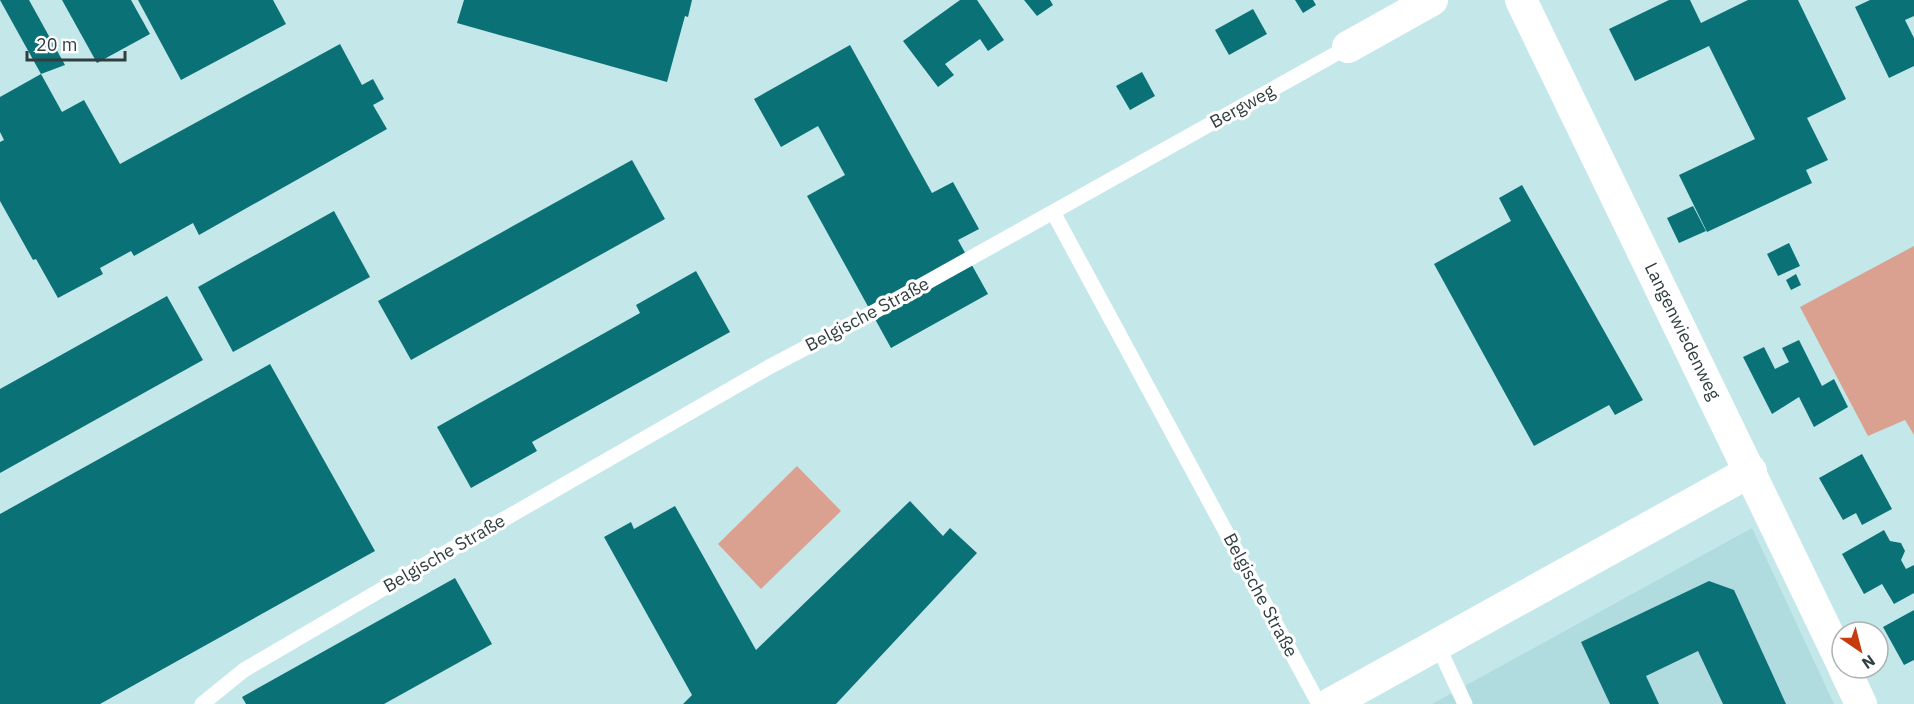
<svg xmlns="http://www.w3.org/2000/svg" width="1914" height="704" viewBox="0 0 1914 704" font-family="'IBM Plex Sans',sans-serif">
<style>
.built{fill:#b0dbdf}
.green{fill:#daa191}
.building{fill:#0a7177}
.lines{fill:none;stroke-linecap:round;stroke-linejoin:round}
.lane{stroke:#fff;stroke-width:15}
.street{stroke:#fff;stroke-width:32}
.labels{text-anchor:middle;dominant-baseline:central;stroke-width:6;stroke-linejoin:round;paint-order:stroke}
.street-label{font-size:18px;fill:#303e3f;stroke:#fff}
</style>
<rect width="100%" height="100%" fill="#c4e8ea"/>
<polygon class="built" points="1752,528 1834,704 1432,704"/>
<g class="green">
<polygon points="1914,246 1914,435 1905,420 1868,436 1800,307"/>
<polygon points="797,466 841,511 761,589 718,544"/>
</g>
<g class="building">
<polygon points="0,0 29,0 65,65 41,74"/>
<polygon points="62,0 131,0 150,34 97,63"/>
<polygon points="138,0 273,0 286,24 181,80"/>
<polygon points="464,0 692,0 688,17 685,16 667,82 457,23"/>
<polygon points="960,0 977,0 1004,40 988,51 980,39 945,64 954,75 938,87 903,41"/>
<polygon points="1024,0 1050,0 1053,5 1037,16"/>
<polygon points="1295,0 1313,0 1316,5 1303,13"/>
<polygon points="1669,0 1690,0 1701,23 1748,0 1798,0 1846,99 1807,118 1828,160 1806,170 1812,183 1707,232 1679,175 1755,139 1709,46 1635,81 1609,29"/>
<polygon points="1870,0 1914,0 1914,16 1905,20 1914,38 1914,66 1889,78 1855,7"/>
<polygon points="1253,9 1267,34 1229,55 1215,30"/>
<polygon points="340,44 362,85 373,79 384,99 373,105 387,129 199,235 193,223 134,256 131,251 100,268 103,274 58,298 36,259 33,260 0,201 0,142 4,140 0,132 0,97 41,74 62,112 84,100 120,164"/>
<polygon points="850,45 932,193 953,182 979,229 958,240 988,294 891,348 807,196 845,175 818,126 781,147 754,99"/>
<polygon points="1142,72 1155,96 1130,110 1116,86"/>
<polygon points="632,160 665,219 411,360 378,301"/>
<polygon points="1522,185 1643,400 1615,415 1609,405 1534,446 1434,264 1511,221 1499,198"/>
<polygon points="1693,206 1706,231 1679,243 1667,218"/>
<polygon points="334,211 370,277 233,352 198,287"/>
<polygon points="1789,243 1800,266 1778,276 1767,254"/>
<polygon points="696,271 730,332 532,442 537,451 471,488 437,427 640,313 636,305"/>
<polygon points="1796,274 1801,285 1791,290 1786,280"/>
<polygon points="167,296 203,360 0,473 0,389"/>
<polygon points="1799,340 1822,386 1834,379 1848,407 1814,427 1799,397 1772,414 1743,357 1764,347 1775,369 1789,362 1782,348"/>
<polygon points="270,364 375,551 100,704 0,704 0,514"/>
<polygon points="1862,454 1892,509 1862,525 1856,513 1843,520 1819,478"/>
<polygon points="910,501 943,536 950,528 977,553 836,704 683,704 692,695 604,537 631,522 634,529 675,506 756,650"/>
<polygon points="1884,530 1890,541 1901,543 1905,551 1901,560 1906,569 1914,565 1914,593 1894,604 1882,584 1864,594 1842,554"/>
<polygon points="455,578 492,644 384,704 246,704 242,697"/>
<polygon points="1709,581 1734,590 1786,704 1723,704 1698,651 1646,676 1659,704 1610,704 1581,642"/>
<polygon points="1914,610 1914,660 1904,665 1883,627"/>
</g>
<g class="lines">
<g class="lane">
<polyline points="1053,212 1348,47"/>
<polyline points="1437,644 1465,704"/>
<polyline points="202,704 244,670 391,584 769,367 872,313 1053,212 1319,704"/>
</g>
<g class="street">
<polyline points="1521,0 1842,663"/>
<polyline points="1348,47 1432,0"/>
<polyline points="1844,668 1861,704"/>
<polyline points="1330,704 1751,471"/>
</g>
</g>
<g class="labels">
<g class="street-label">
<text transform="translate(1242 106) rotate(-29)">Bergweg</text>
<text transform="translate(867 314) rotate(-28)">Belgische Straße</text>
<text transform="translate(1683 331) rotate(64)">Langenwiedenweg</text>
<text transform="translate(444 553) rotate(-30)">Belgische Straße</text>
<text transform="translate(1261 595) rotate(62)">Belgische Straße</text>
</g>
</g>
<g transform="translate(1860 650) rotate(145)"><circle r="28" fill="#ffffff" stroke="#acb2b2" stroke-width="1.5"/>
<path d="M0-4.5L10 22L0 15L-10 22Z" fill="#c53d0f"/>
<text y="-9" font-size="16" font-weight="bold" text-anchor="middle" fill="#303e3f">N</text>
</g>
<path d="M27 51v9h98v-9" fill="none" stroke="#303e3f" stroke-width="3"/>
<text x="36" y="51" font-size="18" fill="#303e3f" stroke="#ffffff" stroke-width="4.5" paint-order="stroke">20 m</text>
</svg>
